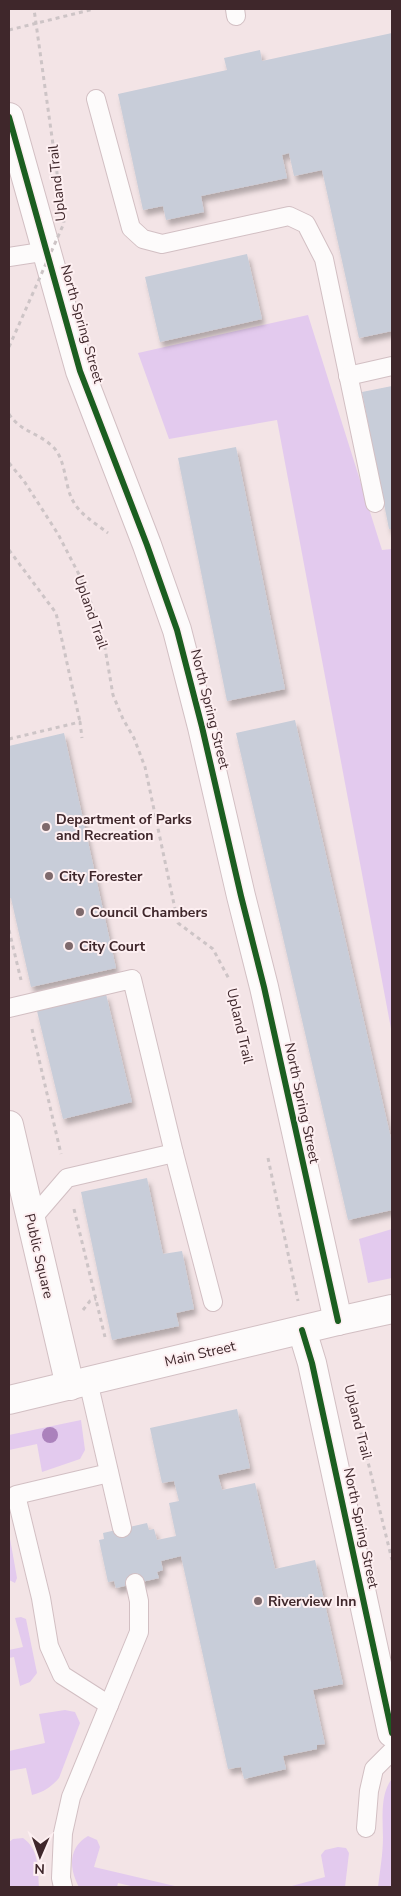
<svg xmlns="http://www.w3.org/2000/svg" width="401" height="1896" viewBox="0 0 401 1896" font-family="'Nunito Sans',sans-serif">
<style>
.green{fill:#e3caee}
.building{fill:#c8cdd9;filter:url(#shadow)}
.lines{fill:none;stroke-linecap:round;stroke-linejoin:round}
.service-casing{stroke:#d2bfc3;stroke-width:20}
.minor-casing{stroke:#d2bfc3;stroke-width:30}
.tertiary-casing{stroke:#d2bfc3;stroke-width:30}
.path{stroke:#cdc4c6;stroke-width:3;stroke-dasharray:4 4;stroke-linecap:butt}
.service{stroke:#fdfbfb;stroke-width:18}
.minor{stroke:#fdfbfb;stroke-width:28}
.tertiary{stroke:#fdfbfb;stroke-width:28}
.path-bridge{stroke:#cdc4c6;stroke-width:3;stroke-dasharray:4 4;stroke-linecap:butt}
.cycleway-casing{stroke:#fdeff1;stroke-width:9}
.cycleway{stroke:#1b5e20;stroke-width:6}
.tree{fill:#ab82bc}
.poi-dot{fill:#7e696c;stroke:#fdeff1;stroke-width:2}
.labels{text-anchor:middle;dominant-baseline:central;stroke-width:4;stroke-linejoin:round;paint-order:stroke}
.street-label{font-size:14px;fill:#3f272b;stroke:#fdeff1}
.poi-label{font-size:14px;font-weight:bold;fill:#3f272b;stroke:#fdeff1;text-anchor:start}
</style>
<defs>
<filter id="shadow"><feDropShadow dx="3" dy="5.5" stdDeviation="2.5" flood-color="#0004"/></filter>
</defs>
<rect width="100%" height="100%" fill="#f3e4e6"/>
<g class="green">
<polygon points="308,315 382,550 392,549 392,1034 277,420 169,439 138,353"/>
<polygon points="392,1229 392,1278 368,1283 359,1239"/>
<polygon points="81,1420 85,1450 80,1459 42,1472 37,1444 9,1450 9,1435"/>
<polygon points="9,1533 17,1578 15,1583 9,1580"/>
<polygon points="21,1617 26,1619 37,1673 30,1682 20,1686 14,1657 9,1658 9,1650 23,1647 15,1618"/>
<path d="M65,1710L75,1712L80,1723L59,1778C51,1787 44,1792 32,1795L26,1768L9,1771V1751L45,1743L39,1714Z"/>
<path d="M391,1780L392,1887H378C380,1871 383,1853 383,1837C383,1818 380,1796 391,1780Z"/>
<path d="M88,1836L97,1840L100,1847L94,1867L179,1887H135L118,1883L117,1887H79C69,1868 68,1848 88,1836Z"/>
<path d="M23,1838C39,1849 38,1869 39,1887H9V1842L13,1839Z"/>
<polygon points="338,1847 346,1848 349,1853 345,1887 288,1887 325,1877 321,1855 325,1850"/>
</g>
<g class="building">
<polygon points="392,33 392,331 359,338 322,170 294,176 289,153 282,155 287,178 201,196 204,212 166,220 163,206 143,210 118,94 227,70 224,58 260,50 262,61"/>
<polygon points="247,254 262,319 160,342 145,277"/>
<polygon points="392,386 392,529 389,529 362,392"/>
<polygon points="236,447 285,689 227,701 178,458"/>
<polygon points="295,720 392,1143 392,1210 348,1220 236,733"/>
<polygon points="64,733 116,968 31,987 11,898 9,898 9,746"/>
<polygon points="106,994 132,1102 63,1119 37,1011"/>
<polygon points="147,1178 163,1254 182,1251 194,1309 176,1313 179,1326 112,1340 81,1192"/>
<polygon points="237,1409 250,1468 218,1475 222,1490 255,1483 275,1569 315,1560 343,1684 313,1690 325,1744 317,1745 317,1749 283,1756 286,1769 244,1779 241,1767 228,1769 181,1556 161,1561 163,1570 157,1572 159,1578 116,1588 114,1581 108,1582 99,1540 104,1539 103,1533 147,1523 149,1530 154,1529 157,1540 176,1536 169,1503 179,1501 174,1481 162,1483 150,1428"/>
</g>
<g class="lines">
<defs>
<g id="service">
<polyline points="235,9 236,16"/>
<polyline points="96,99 131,228 143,239 162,244 289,216 306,224 324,259 375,503"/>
<polyline points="9,257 48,251"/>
<polyline points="348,376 392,366"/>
<polyline points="9,1008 132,979 174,1153 213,1302"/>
<polyline points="30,1221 67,1178 174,1153"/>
<polyline points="88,1381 122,1528"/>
<polyline points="109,1473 16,1495 41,1598 49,1646 62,1675 109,1705"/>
<polyline points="366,1828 369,1791 374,1769 392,1751"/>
<polyline points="63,1887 61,1878 63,1833 71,1797 139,1632 139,1601 135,1583"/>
</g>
<g id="minor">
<polyline points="9,117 80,371 147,545 177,630 202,727 241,896 264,987 338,1321"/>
<polyline points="302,1330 312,1363 392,1733"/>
</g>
<g id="tertiary">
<polyline points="9,1125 70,1386"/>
<polyline points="9,1400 338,1321 392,1309"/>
</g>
</defs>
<use href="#service" class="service-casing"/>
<use href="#minor" class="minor-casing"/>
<use href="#tertiary" class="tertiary-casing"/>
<g class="path">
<polyline points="9,30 94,9"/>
<path d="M9,414C21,432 37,432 52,446C66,458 64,483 72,499C79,514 95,523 108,533"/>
<polyline points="9,463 24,481 58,534 86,588 104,642 113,695 123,719 134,738 145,767 178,923 213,949 229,979"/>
<polyline points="9,550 56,613 80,722"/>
<polyline points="9,739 80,722 82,738"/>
<polyline points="9,930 21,980"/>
<polyline points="32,1029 61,1154"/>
<polyline points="268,1158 298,1301"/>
<polyline points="74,1209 105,1337"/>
<polyline points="83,1310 90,1301 96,1299"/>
<polyline points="357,1417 392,1560"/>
</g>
<use href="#service" class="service"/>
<use href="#minor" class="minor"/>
<use href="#tertiary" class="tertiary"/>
<polyline class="path-bridge" points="9,347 64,223 34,9"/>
<defs>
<g id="cycleway">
<polyline points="9,117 80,371 147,545 177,630 202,727 241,896 264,987 338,1321"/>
<polyline points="302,1330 312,1363 392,1733"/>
</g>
</defs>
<use href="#cycleway" class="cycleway-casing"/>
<use href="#cycleway" class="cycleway"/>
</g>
<circle class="tree" cx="50" cy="1435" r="8"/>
<g class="poi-dot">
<circle cx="46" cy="827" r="5"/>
<circle cx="49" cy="876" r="5"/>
<circle cx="80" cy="912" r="5"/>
<circle cx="69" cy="946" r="5"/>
<circle cx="258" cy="1601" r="5"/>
</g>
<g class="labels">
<g class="street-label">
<text transform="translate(57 183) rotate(-96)">Upland Trail</text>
<text transform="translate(82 324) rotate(74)">North Spring Street</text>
<text transform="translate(91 612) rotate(71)">Upland Trail</text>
<text transform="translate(210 709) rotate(76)">North Spring Street</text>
<text transform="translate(240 1026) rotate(77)">Upland Trail</text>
<text transform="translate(302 1103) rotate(78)">North Spring Street</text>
<text transform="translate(39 1256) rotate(77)">Public Square</text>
<text transform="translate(200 1354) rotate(-13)">Main Street</text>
<text transform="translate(358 1422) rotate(76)">Upland Trail</text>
<text transform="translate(361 1528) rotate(78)">North Spring Street</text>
</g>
<g class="poi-label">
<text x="56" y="819">Department of Parks<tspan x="56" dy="16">and Recreation</tspan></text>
<text x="59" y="876">City Forester</text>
<text x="90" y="912">Council Chambers</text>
<text x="79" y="946">City Court</text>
<text x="268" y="1601">Riverview Inn</text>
</g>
</g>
<rect width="401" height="1896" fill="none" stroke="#3f272b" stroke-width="20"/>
<g transform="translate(40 1856) rotate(182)" stroke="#fdeff1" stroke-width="4" paint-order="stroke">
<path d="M0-4L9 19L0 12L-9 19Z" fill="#3f272b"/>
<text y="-8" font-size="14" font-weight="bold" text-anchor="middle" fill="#3f272b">N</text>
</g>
</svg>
